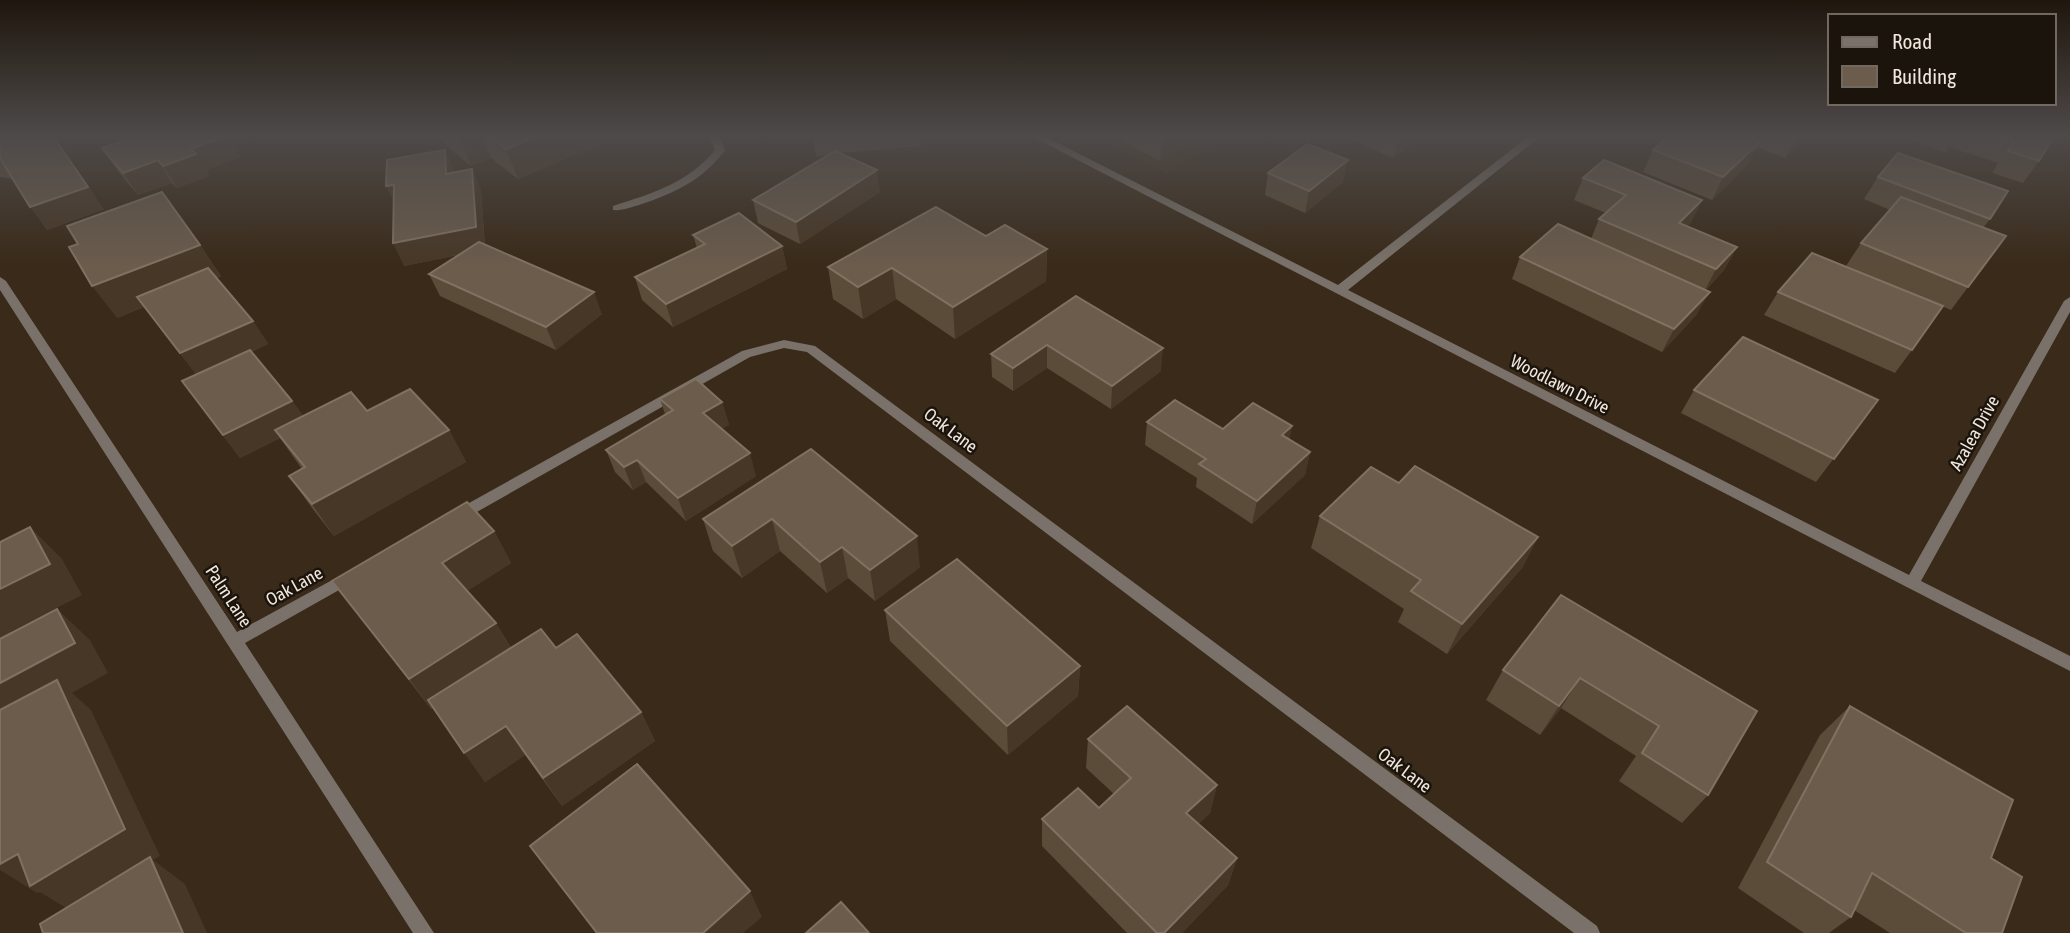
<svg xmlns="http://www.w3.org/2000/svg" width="2070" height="933" viewBox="0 0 2070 933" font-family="'Asap Condensed',sans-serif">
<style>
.built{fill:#433019}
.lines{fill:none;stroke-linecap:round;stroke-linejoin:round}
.street{fill:#7a726a;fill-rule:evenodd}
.wall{fill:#5b4c3a}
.shaded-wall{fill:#473726}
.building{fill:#6b5c4c;stroke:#807262;stroke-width:2}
.labels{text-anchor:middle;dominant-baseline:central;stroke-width:5;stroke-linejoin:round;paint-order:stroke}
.street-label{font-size:18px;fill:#f1e7dc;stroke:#1b140d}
</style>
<rect width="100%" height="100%" fill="#392a19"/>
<polygon class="built" points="1090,135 1215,135 1223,139 1166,174"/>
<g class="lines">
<g class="street">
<path d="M709,135H719L725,150C703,180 675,193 639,205C631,207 622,211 613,210V206C653,193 688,183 715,150Z"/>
<polygon points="1029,135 1042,135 1338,285 1530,135 1542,135 1348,290 1909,575 2064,301 2070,297 2070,312 1921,581 2070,656 2070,671"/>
<polygon points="0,277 6,281 237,632 345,573 350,571 355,573 358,577 355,581 245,643 434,933 413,933 0,290"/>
<polygon points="784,340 815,346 1597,926 1600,933 1574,933 807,352 784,348 750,357 461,521 451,521 449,517 451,513 742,351"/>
</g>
</g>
<g class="wall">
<polygon points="0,135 104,209 47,230 13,179 0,177"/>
<polygon points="439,135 621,135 518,179 491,158 471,166 441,141"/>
<polygon points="812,135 920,135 921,146 841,153 880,192 800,244 758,223 753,200 828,155 816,156"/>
<polygon points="1109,135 1204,135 1160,161"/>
<polygon points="1342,135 1426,135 1393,158"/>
<polygon points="1670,135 1811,135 1785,158 1757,147 1748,164 1712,200 1643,172 1653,150"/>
<polygon points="1908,135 2055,135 2039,161 2023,183 1992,173 1998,163 1949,147 1946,152 1906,138"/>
<polygon points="102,148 241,157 206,170 209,176 177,188 172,183 138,195 117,170"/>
<polygon points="472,169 481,191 485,245 602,314 556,350 440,296 429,274 458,255 404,266 394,201 386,186"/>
<polygon points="1268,173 1343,182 1305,213 1265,195"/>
<polygon points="1878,177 1990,219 1983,228 2006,236 1951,310 1846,266 1861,243 1890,210 1864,199"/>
<polygon points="1583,178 1702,200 1691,222 1687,226 1737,247 1724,270 1706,290 1697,314 1662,352 1512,279 1520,257 1591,239 1599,219 1606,213 1574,200"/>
<polygon points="693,235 782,246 787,269 673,327 642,300 635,277 697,248"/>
<polygon points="986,236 1047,249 1046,281 955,339 896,299 863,319 833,299 828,267"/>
<polygon points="200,245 221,276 217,278 253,321 268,344 251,352 292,401 303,416 367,411 449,430 466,462 334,536 312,508 289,476 302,469 280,438 240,458 182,381 196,374 144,307 117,318"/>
<polygon points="1778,292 1912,350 1895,373 1764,315"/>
<polygon points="1076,296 1161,371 1111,409 1047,368 1013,391 992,377 991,354"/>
<polygon points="1694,390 1878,400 1816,482 1681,413"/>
<polygon points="660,399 722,402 729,425 721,429 756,476 686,521 646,482 633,490 615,472 606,450 665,414"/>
<polygon points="1147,422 1223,429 1292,426 1289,440 1310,452 1305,475 1252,524 1196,487 1197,478 1145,445"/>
<polygon points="811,449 920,567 875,601 848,578 827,593 780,551 742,578 713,551 703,519"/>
<polygon points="1399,483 1538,537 1522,568 1447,654 1398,622 1404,609 1311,548 1320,516"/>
<polygon points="494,531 511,563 467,591 496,623 511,648 556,648 641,712 655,741 562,806 525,755 485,782 433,708 431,709 332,581"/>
<polygon points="1561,595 1757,711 1708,795 1682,823 1619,781 1636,756 1561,708 1540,735 1486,700 1503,670"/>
<polygon points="885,610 1080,666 1078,696 1008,755 890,641"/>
<polygon points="1850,706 1991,858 2002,933 1890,933 1854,910 1851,917 1829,933 1804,933 1738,888 1820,735"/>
<polygon points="1088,739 1217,785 1210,813 1198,824 1237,858 1228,885 1182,933 1127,933 1042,846 1042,819 1099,808 1114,794 1086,768"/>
</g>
<g class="shaded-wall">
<polygon points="229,135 241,157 206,170 209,176 177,188 163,166 191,149"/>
<polygon points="459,135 482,135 491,158 471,166"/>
<polygon points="539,135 621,135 518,179 506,149"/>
<polygon points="1169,135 1204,135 1160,161 1162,139"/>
<polygon points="1401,135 1426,135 1393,158 1399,136"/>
<polygon points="1798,135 1811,135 1785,158 1797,137"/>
<polygon points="1760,142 1748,164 1712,200 1723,177"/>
<polygon points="445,150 455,172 456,196 446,174"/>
<polygon points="67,156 104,209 47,230 30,207"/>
<polygon points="158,160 172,183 138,195 123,173"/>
<polygon points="1348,160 1343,182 1305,213 1309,191"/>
<polygon points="472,169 481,191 485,249 404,266 393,243"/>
<polygon points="877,170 880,192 800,244 796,222"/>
<polygon points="394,185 397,209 386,186"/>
<polygon points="1702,200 1691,222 1667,246 1679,223"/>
<polygon points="200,245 221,276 117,318 92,286"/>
<polygon points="782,246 787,269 673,327 666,304"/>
<polygon points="1737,247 1724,270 1704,292 1716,269"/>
<polygon points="1047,249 1046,281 955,339 953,307"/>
<polygon points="892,268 896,299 863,319 858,287"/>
<polygon points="594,292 602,314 556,350 546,327"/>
<polygon points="1710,292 1697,314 1662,352 1674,329"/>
<polygon points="253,321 268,344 197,376 180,353"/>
<polygon points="1047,345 1047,368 1013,391 1013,368"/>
<polygon points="1163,348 1161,371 1111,409 1112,386"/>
<polygon points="292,401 308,423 275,430 280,438 240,458 223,435"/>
<polygon points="722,402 729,425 710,436 703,413"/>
<polygon points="1292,426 1287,449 1282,435"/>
<polygon points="449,430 466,462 334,536 312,504"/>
<polygon points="1310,452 1305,475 1252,524 1257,501"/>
<polygon points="750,453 756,476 686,521 678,498"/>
<polygon points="637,460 646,482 633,490 624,467"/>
<polygon points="772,519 780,551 742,578 732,546"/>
<polygon points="30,527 62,559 82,595 10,632 28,668 57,609 90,640 108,673 72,693 91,710 160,856 153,860 185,884 207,933 183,933 71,911 40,892 37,893 0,870 0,589"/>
<polygon points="494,531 511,563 462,594 442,563"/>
<polygon points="917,536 920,567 875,601 870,570"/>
<polygon points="1538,537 1522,568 1447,654 1462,624"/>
<polygon points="842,547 848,578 827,593 820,562"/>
<polygon points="496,623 514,654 431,709 409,679"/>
<polygon points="1080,666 1078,696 1008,755 1007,726"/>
<polygon points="1580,678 1561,708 1540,735 1559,706"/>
<polygon points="641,712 655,741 562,806 543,778"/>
<polygon points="506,726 525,755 485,782 464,753"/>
<polygon points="1217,785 1210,813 1181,840 1186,813"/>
<polygon points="1237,858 1228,885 1182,933 1164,933"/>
<polygon points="750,891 762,917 743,933 703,933"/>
</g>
<g class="building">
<polygon points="0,135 52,135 88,187 30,207 0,158"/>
<polygon points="140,135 228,135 191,149 196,154 163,166 158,160 123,173 102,148"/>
<polygon points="489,135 539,135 506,149"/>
<polygon points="1153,135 1169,135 1162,139"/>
<polygon points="1670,135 1741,135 1760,142 1723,177 1653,150"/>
<polygon points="1997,135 2055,135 2039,161 2008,151 2014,141"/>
<polygon points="1308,144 1348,160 1309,191 1268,173"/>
<polygon points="445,150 446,174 472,169 476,227 393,243 394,185 386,186 387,160"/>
<polygon points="835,151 877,170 796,222 753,200"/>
<polygon points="1898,153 2008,191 1990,219 1878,177"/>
<polygon points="1604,160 1702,200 1679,223 1737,247 1716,269 1599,219 1626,195 1583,178"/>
<polygon points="162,192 200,245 92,286 69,247 78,244 67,226"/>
<polygon points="1901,197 2006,236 1968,287 1861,243"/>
<polygon points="936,207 986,236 1005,225 1047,249 953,307 892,268 858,287 828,267"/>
<polygon points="739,213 782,246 666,304 635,277 705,244 693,235"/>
<polygon points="1558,224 1710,292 1674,329 1520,257"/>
<polygon points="479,242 594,292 546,327 429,274"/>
<polygon points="1812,253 1943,306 1912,350 1778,292"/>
<polygon points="208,268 253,321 180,353 137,297"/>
<polygon points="1076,296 1163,348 1112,386 1047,345 1013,368 991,354"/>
<polygon points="1743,337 1878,400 1834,459 1694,390"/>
<polygon points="250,350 292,401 223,435 182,381"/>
<polygon points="696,379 722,402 703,413 750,453 678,498 637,460 624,467 606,450 673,410 660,399"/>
<polygon points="410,389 449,430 312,504 289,476 305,467 275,430 351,392 367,411"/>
<polygon points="1175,400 1223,429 1253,403 1292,426 1282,435 1310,452 1257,501 1199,464 1206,459 1147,422"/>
<polygon points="811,449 917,536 870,570 842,547 820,562 772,519 732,546 703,519"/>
<polygon points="1415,466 1538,537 1462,624 1411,591 1421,580 1320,516 1371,467 1399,483"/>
<polygon points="467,502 494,531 442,563 496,623 409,679 332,581"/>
<polygon points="30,527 50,564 0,589 0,542"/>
<polygon points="957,559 1080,666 1007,726 885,610"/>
<polygon points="1561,595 1757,711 1708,795 1642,753 1659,726 1580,678 1559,706 1503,670"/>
<polygon points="57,609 75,643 0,683 0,639"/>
<polygon points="541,629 556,648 577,634 641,712 543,778 506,726 464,753 428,700"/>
<polygon points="57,680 125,829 30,886 18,854 0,864 0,710"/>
<polygon points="1127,706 1217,785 1186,813 1237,858 1164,933 1157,933 1042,819 1078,788 1099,808 1131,778 1088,739"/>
<polygon points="1850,706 2013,800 1991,858 2022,877 2002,933 1966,933 1872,873 1851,917 1767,862"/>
<polygon points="637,764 750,891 703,933 597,933 530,846"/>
<polygon points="150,857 183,933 43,933 40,924"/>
<polygon points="841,902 869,933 806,933"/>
</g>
<linearGradient id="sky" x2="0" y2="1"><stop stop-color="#1f170e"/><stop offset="0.51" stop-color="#4e4a49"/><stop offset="1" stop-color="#4e4a49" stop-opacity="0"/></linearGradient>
<rect width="2070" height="266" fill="url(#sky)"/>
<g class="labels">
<g class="street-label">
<text transform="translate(1560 384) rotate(27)">Woodlawn Drive</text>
<text transform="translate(951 430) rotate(37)">Oak Lane</text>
<text transform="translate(1974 433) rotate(-61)">Azalea Drive</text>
<text transform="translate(294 586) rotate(-29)">Oak Lane</text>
<text transform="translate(229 596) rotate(57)">Palm Lane</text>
<text transform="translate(1405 770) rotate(37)">Oak Lane</text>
</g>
</g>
<rect x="1828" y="14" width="228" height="91" fill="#1b140d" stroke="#716860" stroke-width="2"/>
<rect x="1842" y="37" width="35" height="10" fill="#7a726a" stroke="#716860" stroke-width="2"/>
<text x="1892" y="49" font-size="21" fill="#f1e7dc">Road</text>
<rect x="1842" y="66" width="35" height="21" fill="#6b5c4c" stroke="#716860" stroke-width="2"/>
<text x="1892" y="84" font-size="21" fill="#f1e7dc">Building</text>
</svg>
